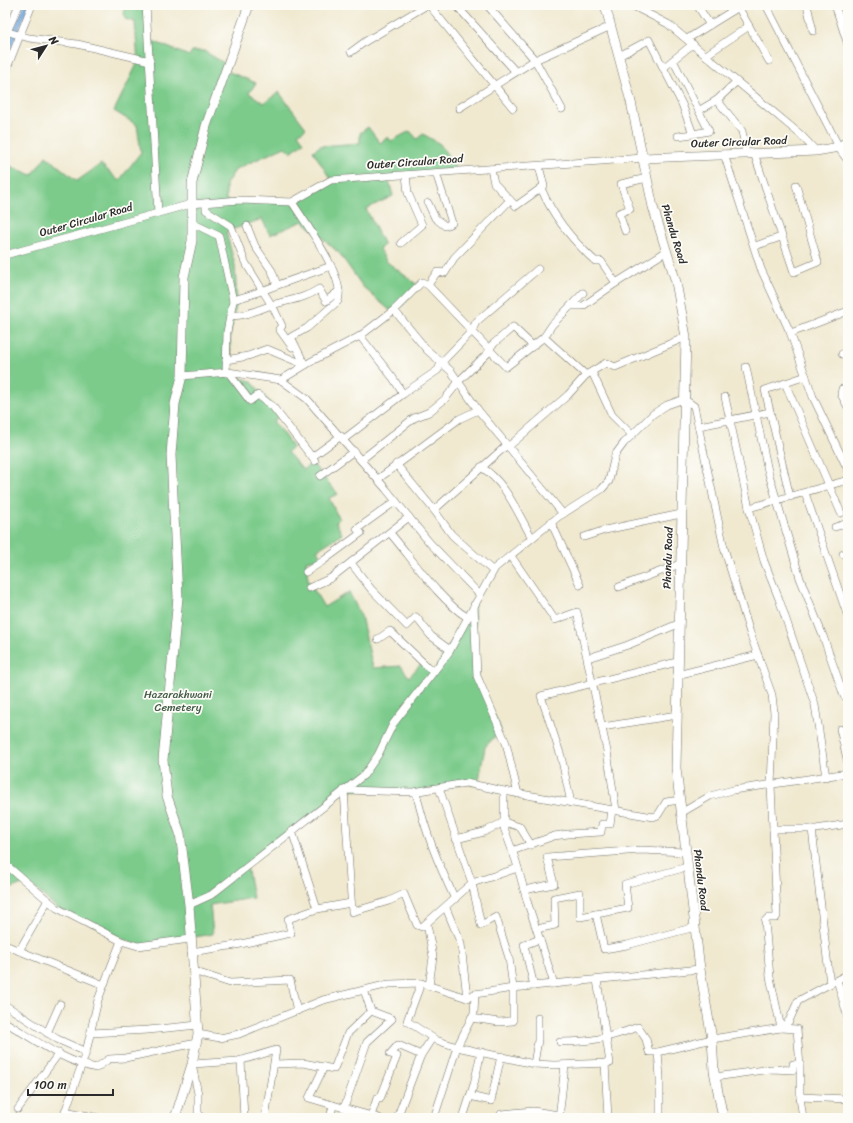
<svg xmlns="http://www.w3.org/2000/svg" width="853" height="1123" viewBox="0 0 853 1123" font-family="Sriracha,sans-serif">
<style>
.green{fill:#7ccb8b;stroke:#547b5b}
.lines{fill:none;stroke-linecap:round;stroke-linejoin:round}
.canal{stroke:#6ea4db;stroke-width:6}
.minor-casing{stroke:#706e65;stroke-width:8}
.major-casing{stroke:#706e65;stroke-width:10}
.minor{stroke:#fff;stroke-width:7}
.major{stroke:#fff;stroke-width:9}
.labels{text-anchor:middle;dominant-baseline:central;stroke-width:3.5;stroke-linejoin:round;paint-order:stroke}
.street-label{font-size:11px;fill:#2b2b2b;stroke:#fdfcf7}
.park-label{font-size:11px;fill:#435b48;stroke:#fdfcf7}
</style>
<rect width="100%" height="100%" fill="#fdfcf7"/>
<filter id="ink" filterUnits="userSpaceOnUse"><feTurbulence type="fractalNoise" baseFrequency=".025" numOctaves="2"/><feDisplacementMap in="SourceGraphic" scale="8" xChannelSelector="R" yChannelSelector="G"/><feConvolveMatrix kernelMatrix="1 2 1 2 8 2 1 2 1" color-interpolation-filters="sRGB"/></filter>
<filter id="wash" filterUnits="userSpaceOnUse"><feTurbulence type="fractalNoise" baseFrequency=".012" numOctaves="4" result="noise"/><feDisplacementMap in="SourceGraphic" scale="16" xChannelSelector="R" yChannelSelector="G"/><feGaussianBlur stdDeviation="0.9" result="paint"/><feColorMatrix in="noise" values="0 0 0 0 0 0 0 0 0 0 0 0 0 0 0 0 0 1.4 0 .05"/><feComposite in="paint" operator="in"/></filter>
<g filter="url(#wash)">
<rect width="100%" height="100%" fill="#f0e9d0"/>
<polygon class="green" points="123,5 146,5 148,39 189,56 192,51 204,51 229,66 227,71 256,83 249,93 264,103 279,92 306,128 298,134 304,142 291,152 285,147 236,169 226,184 226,201 292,201 331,180 313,151 320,146 360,143 360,133 368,127 380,143 388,137 391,141 410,131 417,139 423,134 440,144 458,171 388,177 393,196 366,209 384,245 379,249 387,262 420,287 394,314 363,287 340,254 303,221 270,235 262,219 226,232 235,265 237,301 230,336 232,376 251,381 281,415 273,421 293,447 287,452 303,470 312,463 338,494 329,498 339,519 336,522 342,534 317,550 322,558 306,561 308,580 324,607 349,592 361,616 373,668 401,666 409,677 422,663 432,674 474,604 477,676 501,730 485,747 478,785 466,783 413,792 344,790 247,866 253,898 210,905 213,934 138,946 57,908 27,882 5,891 5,164 32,175 46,156 77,181 101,164 119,181 141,152 137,125 114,111 138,62 135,22 125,19"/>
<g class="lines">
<polyline class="canal" points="5,55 27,5"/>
</g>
</g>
<g filter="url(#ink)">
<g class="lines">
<defs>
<g id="minor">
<polyline points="146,5 158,213"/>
<polyline points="429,5 513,108"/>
<polyline points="456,5 516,72"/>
<polyline points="487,5 535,60 562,109"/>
<polyline points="631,5 668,24 801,135 816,151"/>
<polyline points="697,5 710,25"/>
<polyline points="737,5 769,61"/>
<polyline points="766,5 839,147"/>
<polyline points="807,5 813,31"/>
<polyline points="835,5 848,45"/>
<polyline points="5,31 29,38 77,44 150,61"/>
<polyline points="5,36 19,5"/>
<polyline points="687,39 742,5"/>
<polyline points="351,52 366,41 427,5"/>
<polyline points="706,55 749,26"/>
<polyline points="619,56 649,40 682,104 693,134 709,131 673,60"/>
<polyline points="663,68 693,44"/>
<polyline points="5,73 32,5"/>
<polyline points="736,82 717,100 742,131 746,153"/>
<polyline points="459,108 535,60 611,26"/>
<polyline points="700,110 717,100"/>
<polyline points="678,136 693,134"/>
<polyline points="754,153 794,272 818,262 796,185"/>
<polyline points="724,154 761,269 790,332 813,397 848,470"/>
<polyline points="491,169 494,183 510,200 454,258 445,273 437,272 428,285 506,367 544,337 552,325 583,293"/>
<path d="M541,188C553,217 572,240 595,261H601L616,283L667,251"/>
<polyline points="510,200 516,206 544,186 539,166"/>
<polyline points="206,203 206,210 231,226 245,262 274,309 282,326 279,329 292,347"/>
<polyline points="428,203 435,218 445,226 452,223 436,173"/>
<polyline points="192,223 219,236 233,301 227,332 226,373"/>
<polyline points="247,226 255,246 272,271 277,285"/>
<polyline points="625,231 619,213 630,209 621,184 647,178"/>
<polyline points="401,243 422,225 408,193 406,175"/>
<polyline points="755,246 781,237"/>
<polyline points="5,255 191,204 239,200 292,202 331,180 643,158"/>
<polyline points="233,300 250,295 331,266"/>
<polyline points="571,306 583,306 616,283"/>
<polyline points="394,310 427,350 451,371 478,410 507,445"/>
<path d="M230,316C249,315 255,311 272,305C289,300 304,299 319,289L326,301L339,291"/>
<polyline points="791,333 848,311"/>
<polyline points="360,336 393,378 403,394"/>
<polyline points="544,337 586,375"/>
<polyline points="842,354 848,351"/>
<path d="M226,360L248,356L267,349L305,365L291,337L307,328L338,301C347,279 304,221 292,202"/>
<polyline points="746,367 768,471 800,578 823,636 844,696"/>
<polyline points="228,372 250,401 258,395 273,407 315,461"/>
<polyline points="592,372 612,415 632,435"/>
<polyline points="182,376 228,372 281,380 307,399 386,489 429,542 479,594"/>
<polyline points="281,380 312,361 360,336 394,310 422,282 428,285"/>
<polyline points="785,383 841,513"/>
<polyline points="842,389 841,394 848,407"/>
<polyline points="725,397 749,508 764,561 779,599 815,705 826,777"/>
<polyline points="699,426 770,412"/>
<polyline points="344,439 403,394 438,370 441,363 472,331 476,322 538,269"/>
<polyline points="508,447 568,395 586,375 606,363 615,367 686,337"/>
<polyline points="312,457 341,436"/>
<polyline points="361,460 414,418 429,412 445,399 460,380 490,351 491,346 513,327 533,346"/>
<polyline points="396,464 434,510 507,445 563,514"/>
<path d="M481,467C506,482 518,514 532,538"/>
<polyline points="320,476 354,451"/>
<polyline points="378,479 459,419 478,410"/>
<polyline points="805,493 848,617"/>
<polyline points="790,497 765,390 806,376"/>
<polyline points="749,508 848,480"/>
<polyline points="434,510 452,535 493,571"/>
<polyline points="551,522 580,585"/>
<polyline points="835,527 848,523"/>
<path d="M390,533C411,557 440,601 467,617"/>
<polyline points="584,537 605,530 681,514"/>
<polyline points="843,554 848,552"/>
<polyline points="511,556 555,620 577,612 607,751 616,810"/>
<polyline points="351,563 371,589 407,626 416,617 431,636 450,650"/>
<polyline points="306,572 323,561 361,533 357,529 396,501"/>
<polyline points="619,587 680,564"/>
<polyline points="309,588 331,578 409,517"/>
<polyline points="474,605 477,676 506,743 518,794"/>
<polyline points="378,639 390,631 433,672"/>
<polyline points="588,658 628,645 678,624"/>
<polyline points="677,675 758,655"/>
<polyline points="602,727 677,715"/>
<polyline points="840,729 848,763"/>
<polyline points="439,788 472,883 481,925 496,917 509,958 513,988 513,1021 499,1022 471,1018"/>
<polyline points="504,791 504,828 516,861 528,904 545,955 554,984"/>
<path d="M416,792C425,832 438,863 455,899"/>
<polyline points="571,803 561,756 541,696 677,662"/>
<polyline points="681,813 710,796 733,790 848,773"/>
<polyline points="773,829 816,829 848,824"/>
<polyline points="812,829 830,984"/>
<polyline points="292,831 317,909"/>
<polyline points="456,839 484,832 504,822 520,827 531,845"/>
<polyline points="512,851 554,836 568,834 601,832 602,824 610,824 612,810"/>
<polyline points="5,864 57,908 121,941 138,946 190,939"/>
<path d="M518,868L472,883L422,927L417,925L404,894L389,901L352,912C349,872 347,831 344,790L413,792L466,783L504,791L653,817L658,815L666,802L680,800"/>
<polyline points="524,890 554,884 547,857 641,850 685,852"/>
<polyline points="189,905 211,895 364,775 378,755 393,724 449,652 495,568 558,517 602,489 609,481 615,455 624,443 653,414 667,405 684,399 694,406 724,548 750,633 772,695 774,713 771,785 777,916 776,918 768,918 765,921 770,977 781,1028 797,1029 800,1066 800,1097"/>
<polyline points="446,908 461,944 467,998"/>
<polyline points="596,914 604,949 627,945 695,927"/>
<polyline points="427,924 433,957 429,986"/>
<polyline points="537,929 555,925 554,898 580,893 580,917 628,908 625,884 687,867"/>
<polyline points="5,945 104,985"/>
<polyline points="19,951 48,900"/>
<polyline points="191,952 236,945 291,933 288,919 317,909 351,903"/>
<polyline points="193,971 230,983 290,980 297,1011"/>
<polyline points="837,980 848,1018"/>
<polyline points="421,983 407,1021 436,1040 457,1047 534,1064 554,1065 610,1063 597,980"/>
<polyline points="534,986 524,945 540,939"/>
<polyline points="5,1005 57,1039 86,1052"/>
<path d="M5,1022C34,1039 62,1061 96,1068L109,1059L125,1058L196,1043"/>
<polyline points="47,1033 60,1004"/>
<polyline points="91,1033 148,1030 198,1025"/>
<polyline points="198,1034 220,1038 239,1034 323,1000 389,984 421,983 467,998 475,994 513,988 700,969"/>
<path d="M560,1042C592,1042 608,1038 638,1027L646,1039L649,1052H658"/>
<polyline points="241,1060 244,1118"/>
<polyline points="605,1063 608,1118"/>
<polyline points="275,1064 303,1063 334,1069 348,1033 371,1011"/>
<polyline points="534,1064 538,1040 538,1018"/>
<polyline points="324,1067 309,1098 333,1105"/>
<polyline points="715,1077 771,1069 793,1070 793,1064 800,1064"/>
<polyline points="470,1096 491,1101 501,1056"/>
<polyline points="344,1108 367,1042 392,1019 371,1011 364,990"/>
<polyline points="18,1109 59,1053"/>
<polyline points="65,1111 98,1118"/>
<polyline points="371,1116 377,1098 380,1099 397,1056 390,1054 398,1045 421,1055"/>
<polyline points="63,1118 86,1052 98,1000 121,941"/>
<polyline points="202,1118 198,1113 198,1094 192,1064 239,1061 276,1050 265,1118"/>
<polyline points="330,1118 333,1105 379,1118"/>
<polyline points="397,1118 421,1055 432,1038"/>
<polyline points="434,1118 457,1047 474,1013 475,994"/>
<polyline points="463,1118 474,1084 481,1052"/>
<polyline points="499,1118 501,1114 533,1111 559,1115"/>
<polyline points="559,1118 565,1065"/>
<polyline points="660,1118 660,1077 658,1052 712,1039 781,1028 789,1021 798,1001 848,974"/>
<polyline points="803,1118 800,1097 848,1099"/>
</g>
<g id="major">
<polyline points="605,5 631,102 653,207 676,282 686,337 676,768 700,969 712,1039 714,1071 723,1118"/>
<polyline points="839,147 848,159"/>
<polyline points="643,158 816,151 839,147 848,141"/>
<polyline points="175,1118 192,1064 198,1034 189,905 180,833 167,796 163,760 178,597 171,455 175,404 182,376 184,277 192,241 192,183 206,126 249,5"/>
</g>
</defs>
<use href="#minor" class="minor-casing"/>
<use href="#major" class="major-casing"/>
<use href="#minor" class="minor"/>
<use href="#major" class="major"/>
</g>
</g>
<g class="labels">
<g class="street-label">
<text transform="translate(739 142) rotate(-2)">Outer Circular Road</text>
<text transform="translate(415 162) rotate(-4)">Outer Circular Road</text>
<text transform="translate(86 220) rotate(-16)">Outer Circular Road</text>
<text transform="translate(674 234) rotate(73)">Phandu Road</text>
<text transform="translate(668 558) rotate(-88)">Phandu Road</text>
<text transform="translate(701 880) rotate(83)">Phandu Road</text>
</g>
<g class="park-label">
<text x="178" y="694">Hazarakhwani<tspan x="178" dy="13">Cemetery</tspan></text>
</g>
</g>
<rect width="853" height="1123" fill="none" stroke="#fdfcf7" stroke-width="20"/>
<g transform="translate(46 46) rotate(54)" stroke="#fdfcf7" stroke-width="3" paint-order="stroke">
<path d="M0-3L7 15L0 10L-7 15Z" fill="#2b2b2b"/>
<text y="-6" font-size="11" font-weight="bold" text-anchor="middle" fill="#2b2b2b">N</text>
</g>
<path d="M28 1089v6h85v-6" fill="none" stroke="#2b2b2b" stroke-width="2"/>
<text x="34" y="1089" font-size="12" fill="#2b2b2b" stroke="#fdfcf7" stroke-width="3" paint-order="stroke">100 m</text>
</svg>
